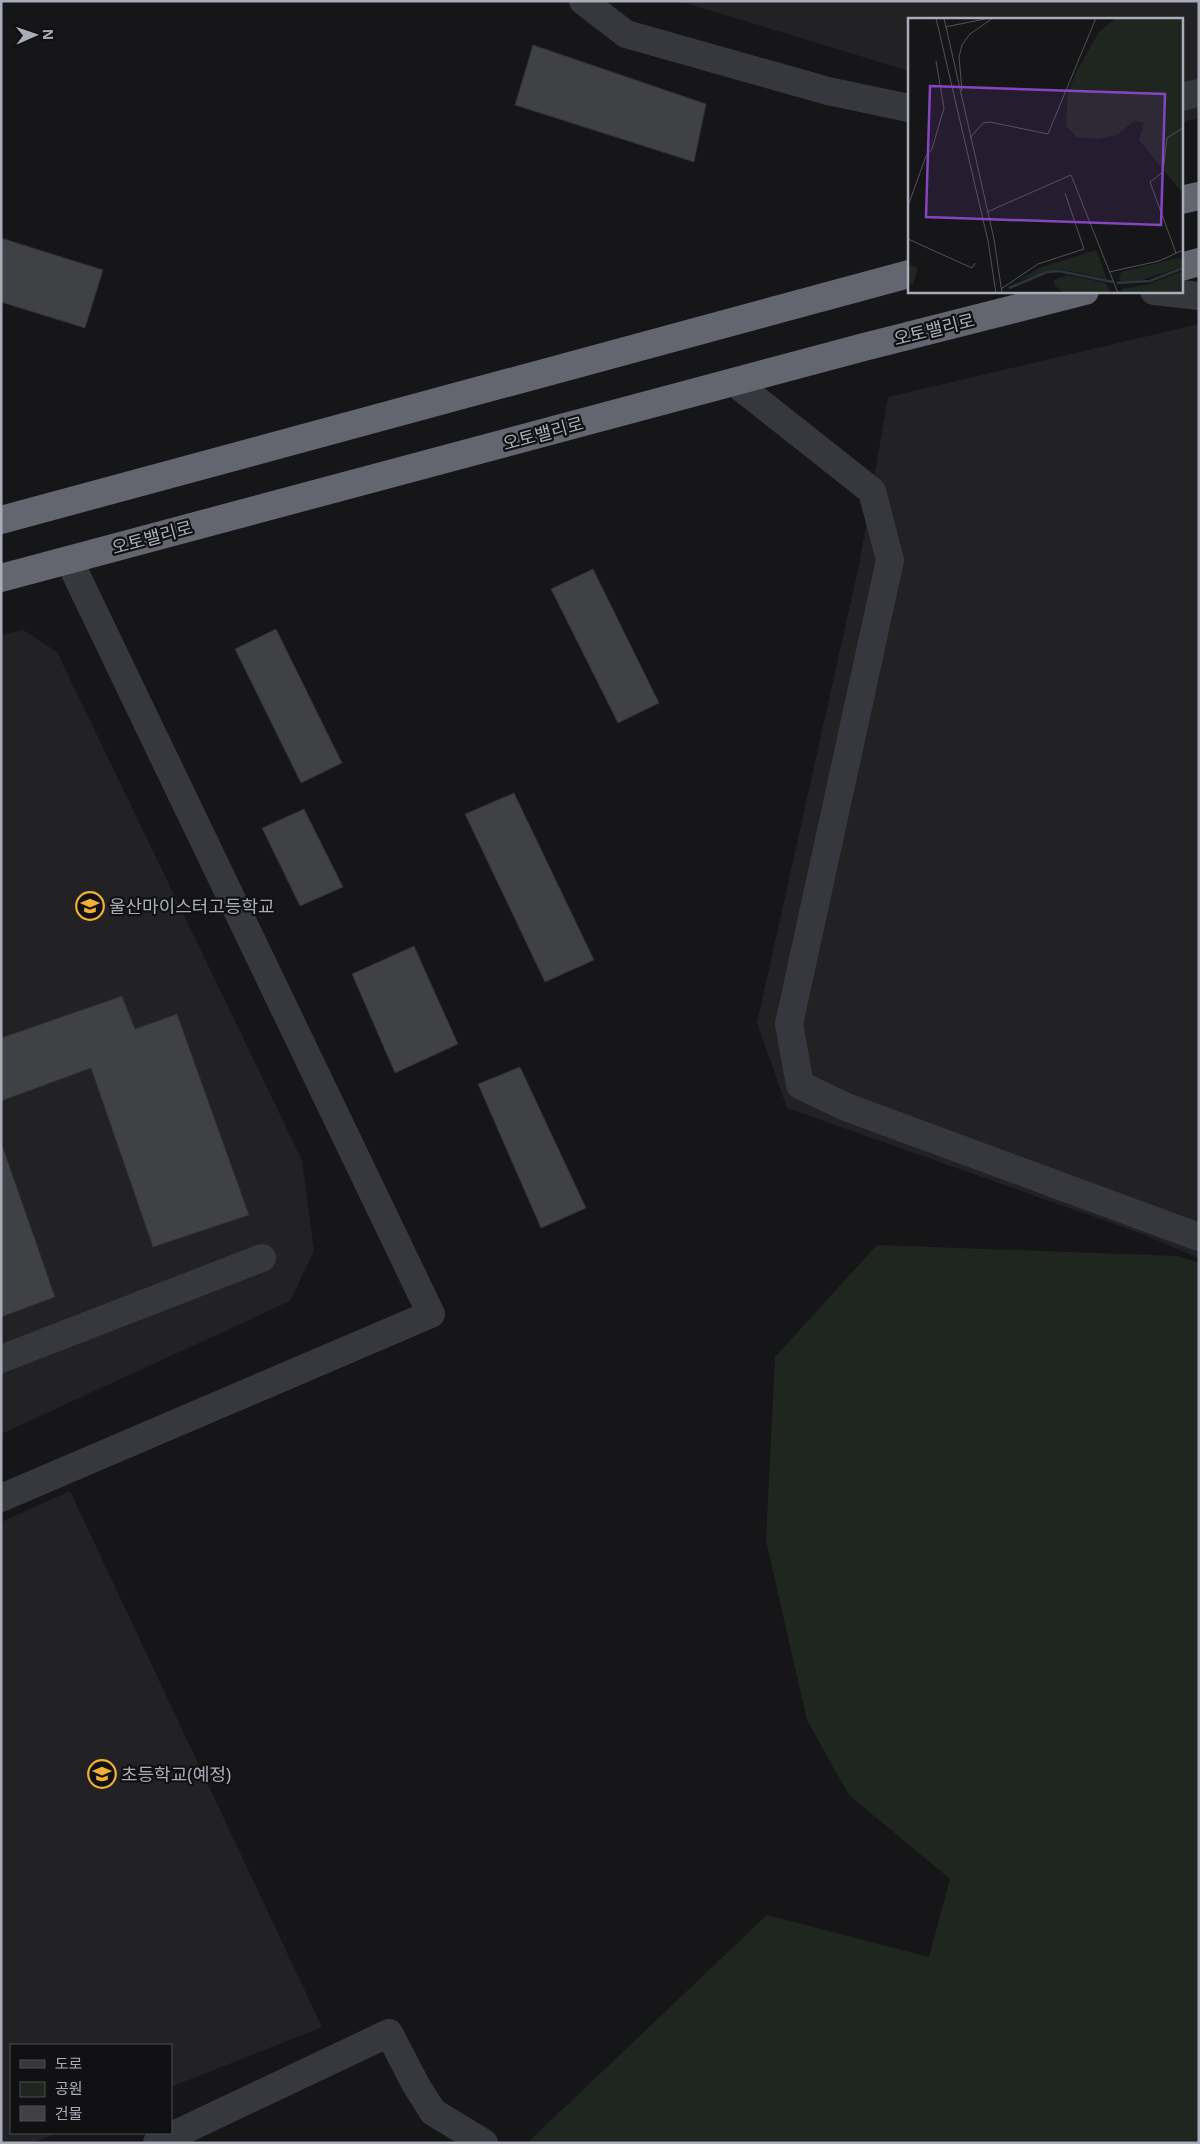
<svg xmlns="http://www.w3.org/2000/svg" width="1200" height="2144" viewBox="0 0 1200 2144" font-family="'Noto Sans','Noto Sans KR',sans-serif">
<style>
.built{fill:#222225}
.green{fill:#1e261f}
.building{fill:#404145;stroke:#303034}
.lines{fill:none;stroke-linecap:round;stroke-linejoin:round}
.minor{stroke:#37383d;stroke-width:28}
.highway{stroke:#63666e;stroke-width:28}
.labels{text-anchor:middle;dominant-baseline:central;stroke-width:4.5;stroke-linejoin:round;paint-order:stroke}
.street-label{font-size:18px;fill:#a8adb8;stroke:#111113}
.poi-label{font-size:18px;fill:#a8adb8;stroke:#111113;text-anchor:start}
.inset-river{fill:none;stroke:#2c353c;stroke-width:2.5}
.inset-road{fill:none;stroke:#505258;stroke-width:1}
.view{fill:#8446be;fill-opacity:0.15;stroke:#8446be;stroke-width:2.5}
.inset-edge{fill:none;stroke:#a8adb8;stroke-width:2.5}
</style>
<rect width="100%" height="100%" fill="#161618"/>
<g class="built">
<polygon points="679,1 1199,1 1199,118 1181,122 1181,19 909,19 909,71"/>
<polygon points="1199,324 1199,1258 1137,1232 787,1108 757,1023 860,560 888,397"/>
<polygon points="23,630 57,652 302,1160 314,1251 290,1301 1,1434 1,635"/>
<polygon points="70,1491 322,2027 171,2087 171,2045 11,2045 11,2133 57,2133 32,2143 1,2143 1,1522"/>
</g>
<polygon class="green" points="877,1245 1178,1256 1199,1263 1199,2143 527,2143 767,1915 929,1957 950,1879 849,1795 807,1720 766,1541 775,1357"/>
<g class="building">
<polygon points="533,45 706,104 694,162 515,105"/>
<polygon points="1,238 103,270 85,328 1,302"/>
<polygon points="593,569 659,703 618,723 551,589"/>
<polygon points="276,629 342,763 301,783 235,649"/>
<polygon points="514,793 594,960 545,982 465,814"/>
<polygon points="304,809 343,887 300,906 262,828"/>
<polygon points="414,946 458,1044 395,1073 352,974"/>
<polygon points="122,996 135,1029 177,1014 249,1215 153,1247 91,1068 1,1101 1,1038"/>
<polygon points="520,1067 586,1208 541,1228 478,1084"/>
<polygon points="1,1142 55,1297 1,1317"/>
</g>
<g class="lines">
<g class="minor">
<polyline points="583,1 626,34 828,91 909,108"/>
<polyline points="1181,97 1199,93"/>
<polyline points="1154,291 1199,296"/>
<polyline points="734,382 872,491 890,560 789,1024 800,1085 846,1107 1199,1237"/>
<polyline points="1,1359 262,1258"/>
<polyline points="1,1498 431,1314 69,560"/>
<polyline points="157,2143 389,2033 416,2085 433,2112 484,2143"/>
</g>
<g class="highway">
<polyline points="1181,200 1199,196"/>
<polyline points="1181,267 1199,262"/>
<polyline points="1,520 909,274"/>
<polyline points="1,578 864,347 1085,291"/>
</g>
</g>
<defs>
<symbol id="school-ring" viewBox="-11 -11 22 22"><circle r="9.5" fill="#111113" stroke="#f2b134" stroke-width="1.5"/><path d="M0-5L7-2L0 1L-7-2ZM-4 1L0 2.5L4 1V4Q0 6-4 4Z" fill="#f2b134"/></symbol>
</defs>
<g fill-rule="evenodd">
<use href="#school-ring" x="74" y="890" width="32" height="32"/>
<use href="#school-ring" x="86" y="1758" width="32" height="32"/>
</g>
<g class="labels">
<g class="street-label">
<text transform="translate(934 329) rotate(-14)">오토밸리로</text>
<text transform="translate(543 433) rotate(-15)">오토밸리로</text>
<text transform="translate(152 537) rotate(-15)">오토밸리로</text>
</g>
<g class="poi-label">
<text x="109" y="906">울산마이스터고등학교</text>
<text x="121" y="1774">초등학교(예정)</text>
</g>
</g>
<g transform="translate(908 18)">
<rect width="275" height="275" fill="#161618"/>
<path d="M208,0H275V176L231,122L236,105L227,102L209,117L190,121L169,119L158,108L160,75L169,52L191,14ZM188,232L199,261L152,251L112,262L131,250ZM271,240L275,241V248L228,264H214L211,261L213,254ZM0,246L10,250L5,267L0,265ZM275,253V273L272,275H215L213,271L241,266ZM159,257L198,265L202,274L155,275L146,266V262Z" fill="#1e261f"/>
<path class="inset-river" d="M209,265L242,263L275,250M101,270L139,254L151,253L205,264"/>
<path class="inset-road" d="M28,0L80,223L88,275M36,0L86,221L94,275M37,9L82,0M54,73L51,39L54,27L62,16L85,0M62,120L75,105L82,104L140,116L188,0M0,188L18,138L24,131L36,90L28,43M79,194L163,157L210,275M0,221L64,250L67,245M268,235L242,164L255,154L259,120L275,110M201,254L251,243L275,232M93,271L130,246L176,231L157,175"/>
<path class="view" d="M22,68L257,76L253,207L18,199Z"/>
<rect width="275" height="275" class="inset-edge"/>
</g>
<rect width="1200" height="2144" fill="none" stroke="#a8adb8" stroke-width="5"/>
<rect x="10" y="2044" width="162" height="90" fill="#111113" stroke="#4d4f55"/>
<rect x="20" y="2060" width="25" height="8" fill="#37383d" stroke="#4d4f55"/>
<text x="55" y="2069" font-size="15" fill="#a8adb8">도로</text>
<rect x="20" y="2082" width="25" height="15" fill="#1e261f" stroke="#4d4f55"/>
<text x="55" y="2094" font-size="15" fill="#a8adb8">공원</text>
<rect x="20" y="2106" width="25" height="15" fill="#404145" stroke="#4d4f55"/>
<text x="55" y="2119" font-size="15" fill="#a8adb8">건물</text>
<g transform="translate(35 35) rotate(88)" stroke="#111113" stroke-width="4" paint-order="stroke">
<path d="M0-4L9 19L0 12L-9 19Z" fill="#a8adb8"/>
<text y="-8" font-size="14" font-weight="bold" text-anchor="middle" fill="#a8adb8">N</text>
</g>
</svg>
